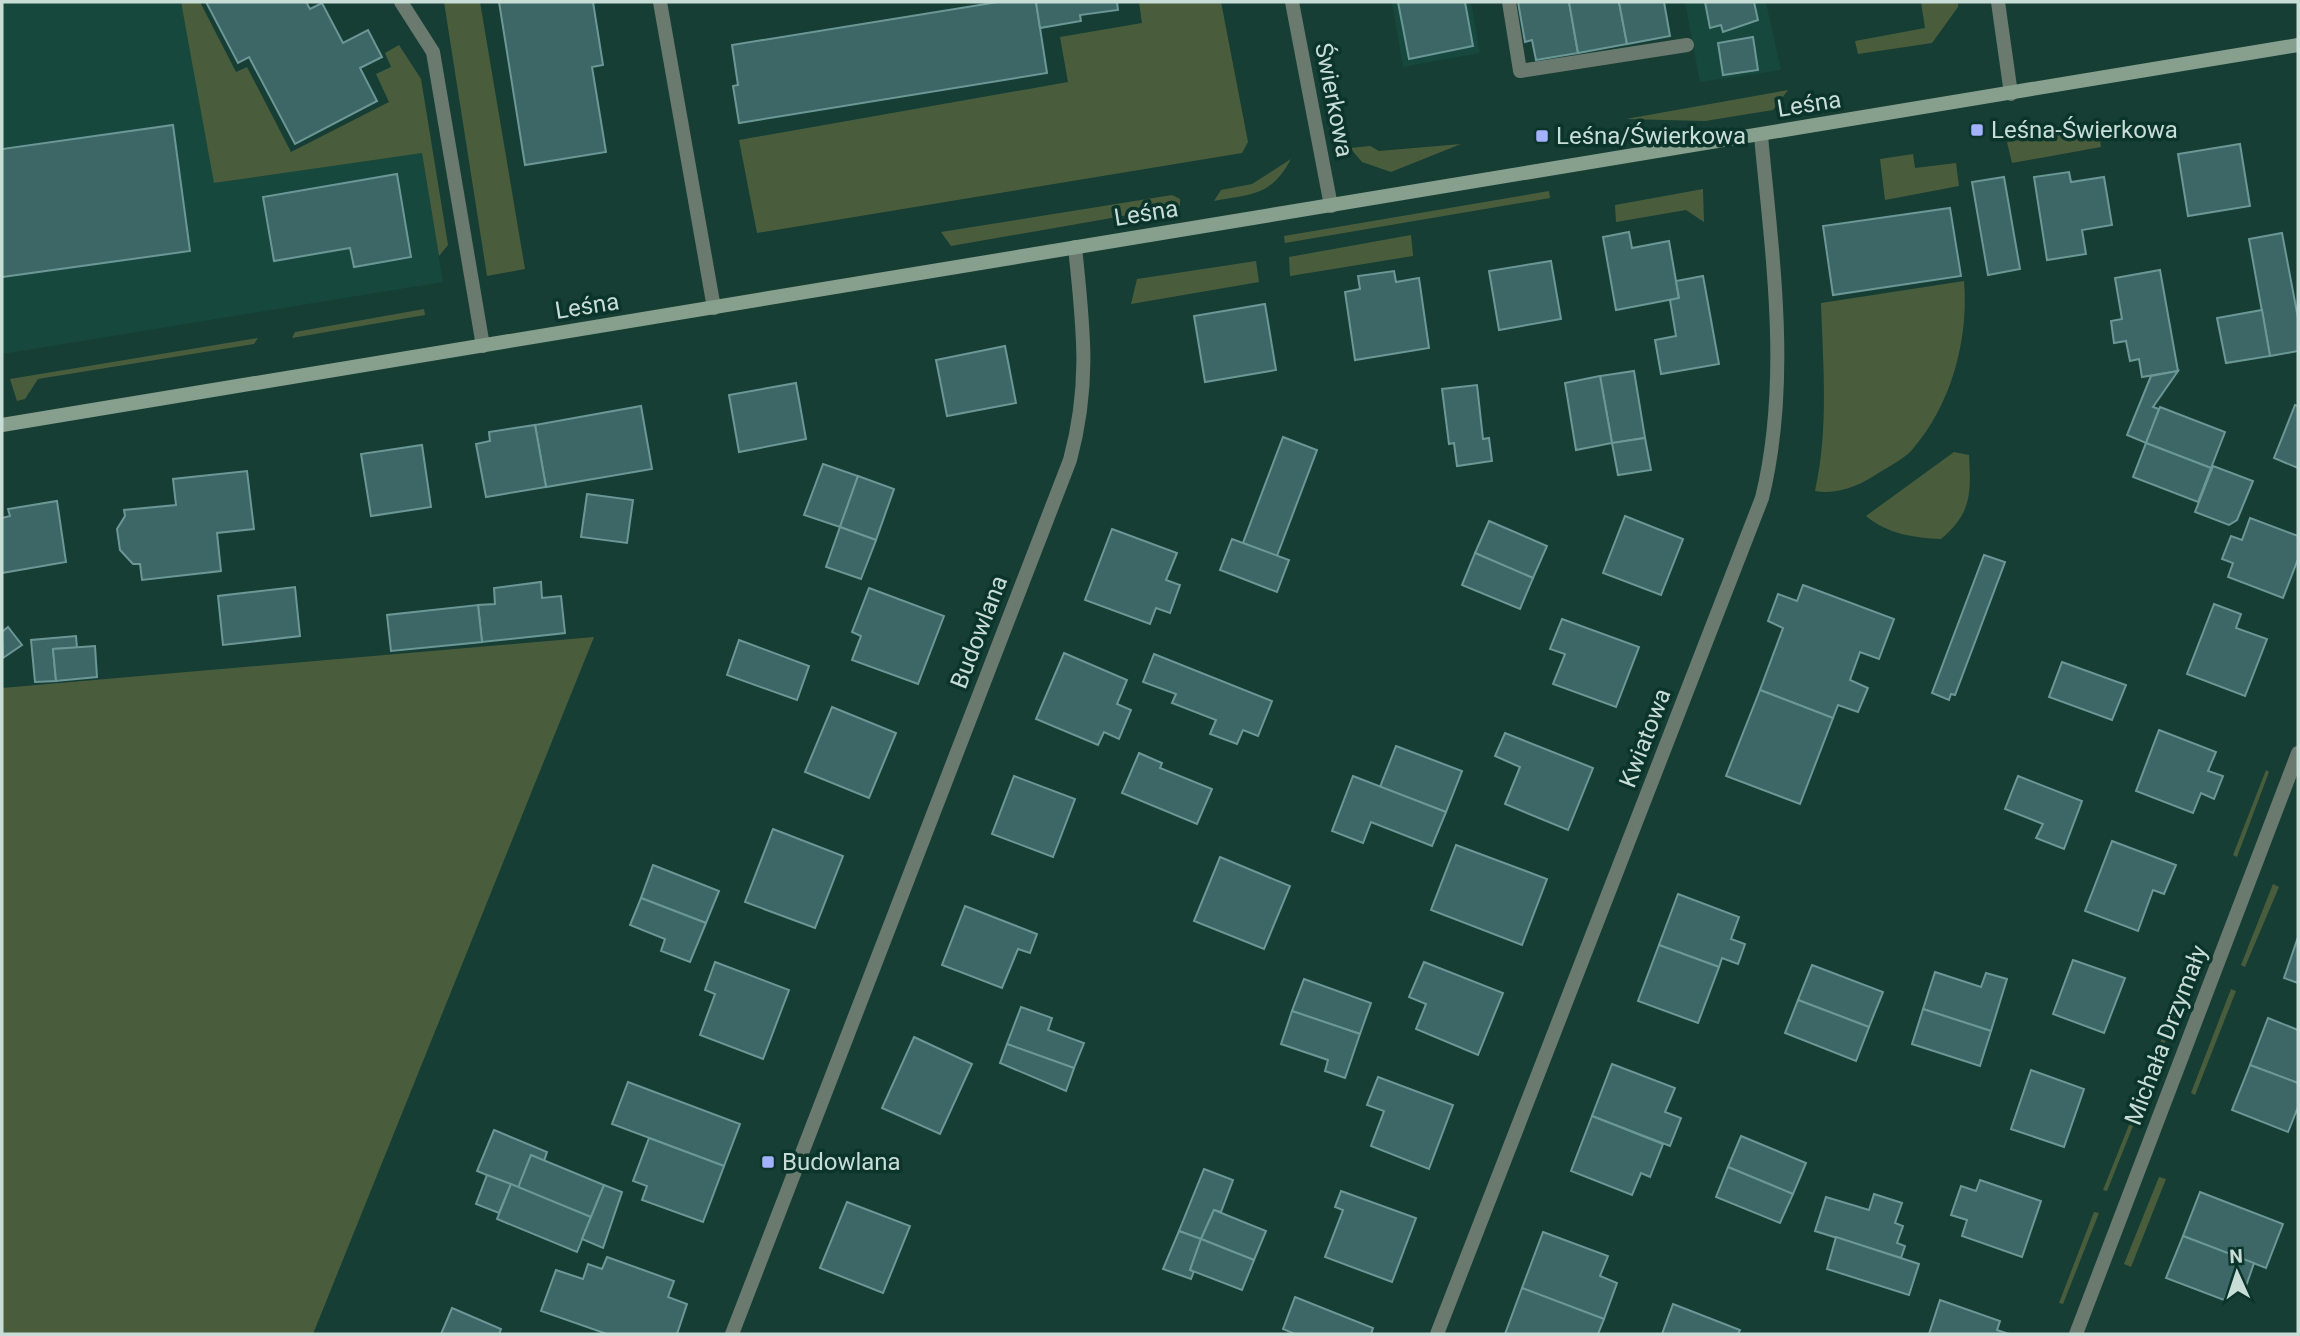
<svg xmlns="http://www.w3.org/2000/svg" width="2300" height="1336" viewBox="0 0 2300 1336" font-family="Roboto,sans-serif">
<style>
.built{fill:#16483d}
.green{fill:#495d3d}
.building{fill:#3c6766;stroke:#6b9796;stroke-width:2}
.lines{fill:none;stroke-linecap:round;stroke-linejoin:round}
.lane{stroke:#6a7a6e;stroke-width:14}
.street{stroke:#6a7a6e;stroke-width:14}
.secondary{stroke:#86a08d;stroke-width:14}
.poi-dot{fill:#a3b2fd;stroke:#0b342b;stroke-width:2.5}
.labels{text-anchor:middle;dominant-baseline:central;stroke-width:7;stroke-linejoin:round;paint-order:stroke}
.street-label{font-size:24px;fill:#c9ddd7;stroke:#0b342b}
.poi-label{font-size:24px;fill:#c9ddd7;stroke:#0b342b;text-anchor:start}
</style>
<rect width="100%" height="100%" fill="#173e35"/>
<g class="built">
<polygon points="2,2 181,2 215,183 422,152 443,282 2,354"/>
<polygon points="1392,2 1471,2 1480,53 1403,67"/>
<polygon points="1685,2 1766,2 1781,70 1700,82"/>
</g>
<g class="green">
<polygon points="181,2 200,2 236,72 247,67 291,152 389,102 376,74 391,67 385,53 399,45 421,79 448,245 439,256 422,153 214,183"/>
<polygon points="444,2 480,2 525,269 487,276"/>
<polygon points="1139,2 1221,2 1248,142 1242,153 757,233 739,140 1068,82 1060,37 1142,23"/>
<polygon points="1921,2 1958,2 1958,7 1932,43 1858,54 1855,41 1925,28"/>
<polygon points="1788,90 1773,110 1705,121 1626,119"/>
<polygon points="2098,127 2101,147 2012,163 2007,142"/>
<polygon points="1461,144 1391,172 1362,162 1350,148 1370,146 1379,151"/>
<polygon points="1913,154 1915,168 1956,163 1959,186 1885,200 1880,159"/>
<path d="M1291,159C1271,196 1253,194 1214,201L1221,190L1252,184Z"/>
<polygon points="1703,189 1704,222 1686,210 1616,222 1615,205"/>
<polygon points="1549,191 1550,198 1285,243 1284,236"/>
<polygon points="1172,195 1180,199 1180,206 951,246 941,232"/>
<polygon points="1411,235 1413,256 1290,276 1289,257"/>
<polygon points="1256,261 1259,282 1131,304 1137,279"/>
<path d="M1964,281C1969,340 1951,406 1911,451C1903,459 1890,466 1880,472C1861,485 1839,495 1815,491C1829,429 1823,365 1821,303Z"/>
<polygon points="424,309 425,315 292,338 295,332"/>
<polygon points="258,338 254,344 38,379 25,399 17,401 10,379"/>
<path d="M1954,452L1969,455C1971,493 1972,513 1941,539C1915,538 1887,534 1866,516Z"/>
<polygon points="594,637 313,1334 2,1334 2,688"/>
<polygon points="2266,770 2269,772 2237,857 2233,855"/>
<polygon points="2273,884 2279,887 2245,967 2241,965"/>
<polygon points="2231,989 2236,991 2195,1095 2191,1093"/>
<polygon points="2184,993 2184,996 2151,1076 2149,1072 2179,994"/>
<polygon points="2139,1100 2143,1101 2107,1191 2103,1190"/>
<polygon points="2159,1177 2166,1179 2131,1267 2124,1264"/>
<polygon points="2094,1212 2099,1213 2063,1304 2059,1303"/>
</g>
<g class="building">
<polygon points="206,2 306,2 310,9 322,3 343,43 368,30 382,57 360,68 377,101 295,144 249,57 238,63"/>
<polygon points="499,2 593,2 603,65 592,67 606,152 525,165"/>
<polygon points="998,2 1036,2 1047,73 739,123 733,86 738,85 732,45"/>
<polygon points="1036,2 1117,2 1118,10 1080,15 1081,21 1040,28"/>
<polygon points="1398,2 1465,2 1473,46 1409,59"/>
<polygon points="1518,2 1569,2 1578,53 1536,60 1532,40 1525,42"/>
<polygon points="1569,2 1619,2 1627,44 1578,53"/>
<polygon points="1619,2 1664,2 1670,36 1627,44"/>
<polygon points="1705,2 1754,2 1758,20 1723,32 1721,25 1710,28"/>
<polygon points="1753,37 1758,70 1723,75 1718,43"/>
<polygon points="173,125 190,251 2,277 2,149"/>
<polygon points="2240,144 2250,206 2188,216 2178,154"/>
<polygon points="2069,172 2071,182 2104,177 2112,225 2082,230 2086,254 2047,260 2034,177"/>
<polygon points="397,174 411,257 354,267 350,248 274,261 263,197"/>
<polygon points="2004,177 2020,269 1988,275 1972,182"/>
<polygon points="1950,208 1961,276 1833,295 1823,226"/>
<polygon points="1629,232 1632,248 1669,241 1679,298 1616,310 1603,237"/>
<polygon points="2282,233 2298,318 2298,351 2270,356 2249,239"/>
<polygon points="1551,261 1561,319 1499,330 1489,271"/>
<polygon points="2160,270 2178,371 2142,377 2139,359 2130,361 2126,341 2114,343 2111,321 2122,319 2115,278"/>
<polygon points="1394,271 1396,282 1419,278 1429,348 1355,360 1345,292 1360,289 1358,276"/>
<polygon points="1703,276 1719,364 1661,374 1655,340 1676,336 1670,300 1679,298 1676,281"/>
<polygon points="1265,304 1276,370 1205,382 1194,316"/>
<polygon points="2262,310 2270,356 2226,363 2217,318"/>
<polygon points="1005,346 1016,403 947,416 936,360"/>
<polygon points="1634,371 1645,438 1612,443 1600,376"/>
<polygon points="2178,371 2153,407 2159,409 2146,443 2127,435 2151,376"/>
<polygon points="1600,376 1612,443 1576,450 1565,383"/>
<polygon points="796,383 806,439 739,452 729,395"/>
<polygon points="1477,385 1483,439 1489,438 1492,461 1457,466 1454,443 1449,444 1442,389"/>
<polygon points="2295,405 2298,406 2298,468 2274,458"/>
<polygon points="641,406 652,469 546,487 535,425"/>
<polygon points="2160,407 2225,432 2211,468 2146,443"/>
<polygon points="535,425 546,487 486,497 476,444 490,441 489,432"/>
<polygon points="1283,437 1317,450 1277,556 1243,543"/>
<polygon points="1645,438 1651,470 1618,475 1612,443"/>
<polygon points="2146,443 2211,468 2198,502 2133,477"/>
<polygon points="422,445 431,507 371,516 361,454"/>
<polygon points="823,464 858,476 840,527 804,515"/>
<polygon points="2213,466 2253,481 2237,520 2229,525 2195,512"/>
<polygon points="247,471 254,529 217,533 221,571 142,580 140,564 133,564 120,550 117,529 125,516 124,510 176,505 173,479"/>
<polygon points="858,476 894,489 876,540 840,527"/>
<polygon points="587,494 633,500 627,543 581,537"/>
<polygon points="57,501 66,562 2,573 2,518 10,516 8,509"/>
<polygon points="1625,516 1683,539 1661,595 1603,573"/>
<polygon points="2250,518 2298,536 2298,559 2283,598 2228,577 2233,563 2222,559 2231,536 2242,540"/>
<polygon points="1489,521 1547,546 1533,578 1475,553"/>
<polygon points="840,527 876,540 861,579 826,567"/>
<polygon points="1112,529 1177,553 1166,580 1180,585 1170,613 1156,608 1150,624 1085,600"/>
<polygon points="1232,539 1289,560 1277,592 1220,570"/>
<polygon points="1475,553 1533,578 1520,609 1462,585"/>
<polygon points="1984,555 2005,562 1955,695 1951,694 1949,700 1932,693"/>
<polygon points="541,582 542,598 561,596 565,633 482,642 478,605 495,604 494,588"/>
<polygon points="1803,585 1894,619 1879,659 1860,652 1850,680 1868,688 1858,712 1838,705 1833,718 1760,690 1783,628 1768,621 1778,594 1797,601"/>
<polygon points="295,587 300,636 223,645 218,596"/>
<polygon points="869,588 944,616 918,684 852,660 861,636 852,632"/>
<polygon points="2214,604 2241,614 2236,628 2267,639 2245,696 2187,674"/>
<polygon points="478,605 482,642 391,651 387,615"/>
<polygon points="1562,619 1639,647 1616,707 1553,684 1565,654 1550,649"/>
<polygon points="8,627 22,645 3,658 2,632"/>
<polygon points="76,636 77,648 53,649 56,681 35,682 31,640"/>
<polygon points="739,640 809,666 797,700 727,675"/>
<polygon points="95,646 97,677 56,681 53,649"/>
<polygon points="1064,653 1127,680 1117,704 1131,710 1119,739 1104,732 1098,745 1036,719"/>
<polygon points="1154,654 1272,701 1258,736 1243,730 1237,744 1210,734 1216,720 1172,703 1176,694 1143,682"/>
<polygon points="2062,662 2126,685 2112,720 2049,697"/>
<polygon points="1760,690 1833,718 1800,804 1726,776"/>
<polygon points="832,707 896,733 869,798 805,772"/>
<polygon points="2159,730 2216,752 2208,771 2223,776 2214,799 2201,793 2193,813 2136,791"/>
<polygon points="1505,733 1593,768 1568,830 1505,804 1520,767 1495,756"/>
<polygon points="1396,746 1462,771 1446,812 1380,787"/>
<polygon points="1139,753 1162,763 1160,768 1212,789 1197,824 1122,793"/>
<polygon points="1014,776 1075,799 1053,857 992,834"/>
<polygon points="1353,776 1446,812 1432,846 1371,822 1363,843 1332,831"/>
<polygon points="2018,776 2082,801 2064,849 2036,838 2043,824 2005,809"/>
<polygon points="773,829 843,856 815,928 745,902"/>
<polygon points="2112,841 2176,865 2164,894 2153,890 2138,931 2085,911"/>
<polygon points="1456,845 1547,879 1522,945 1431,910"/>
<polygon points="1220,857 1290,886 1264,949 1194,921"/>
<polygon points="653,865 719,891 706,923 641,898"/>
<polygon points="1678,894 1739,917 1731,939 1745,944 1738,964 1722,958 1719,967 1659,945"/>
<polygon points="641,898 706,923 690,962 661,951 665,939 630,925"/>
<polygon points="965,906 1037,934 1030,953 1018,949 1002,988 942,965"/>
<polygon points="2298,937 2298,983 2284,978"/>
<polygon points="1659,945 1719,967 1698,1023 1638,1001"/>
<polygon points="2073,960 2125,978 2104,1033 2053,1014"/>
<polygon points="715,962 789,990 763,1059 700,1035 715,994 705,990"/>
<polygon points="1424,962 1503,993 1478,1055 1416,1029 1426,1004 1409,997"/>
<polygon points="1812,965 1883,992 1869,1027 1798,1000"/>
<polygon points="1935,972 1981,987 1986,973 2007,979 1991,1031 1923,1009"/>
<polygon points="1304,979 1371,1003 1360,1034 1292,1011"/>
<polygon points="1798,1000 1869,1027 1856,1061 1785,1033"/>
<polygon points="1021,1007 1052,1018 1048,1030 1084,1043 1074,1068 1007,1044"/>
<polygon points="1923,1009 1991,1031 1980,1066 1912,1044"/>
<polygon points="1292,1011 1360,1034 1345,1078 1325,1071 1328,1060 1281,1044"/>
<polygon points="2268,1018 2298,1030 2298,1083 2250,1065"/>
<polygon points="914,1037 972,1064 940,1134 882,1108"/>
<polygon points="1007,1044 1074,1068 1066,1091 1000,1063"/>
<polygon points="1612,1064 1675,1088 1665,1112 1681,1118 1670,1146 1592,1116"/>
<polygon points="2250,1065 2298,1083 2298,1107 2288,1132 2232,1110"/>
<polygon points="2031,1070 2084,1089 2064,1147 2011,1129"/>
<polygon points="1378,1077 1453,1105 1429,1169 1371,1146 1384,1111 1367,1105"/>
<polygon points="628,1082 740,1124 724,1166 612,1124"/>
<polygon points="1592,1116 1663,1144 1650,1177 1641,1173 1632,1195 1571,1171"/>
<polygon points="494,1130 547,1152 544,1161 531,1155 518,1188 477,1171"/>
<polygon points="1741,1136 1806,1163 1793,1194 1728,1167"/>
<polygon points="649,1138 724,1166 703,1222 642,1200 647,1186 633,1181"/>
<polygon points="531,1155 604,1185 591,1217 518,1188"/>
<polygon points="1728,1167 1793,1194 1780,1223 1716,1197"/>
<polygon points="1204,1169 1233,1180 1221,1212 1214,1210 1201,1239 1179,1231"/>
<polygon points="487,1175 511,1184 499,1213 476,1204"/>
<polygon points="1980,1180 2041,1201 2022,1257 1962,1236 1967,1220 1951,1215 1961,1186 1976,1191"/>
<polygon points="511,1184 591,1217 577,1252 497,1219"/>
<polygon points="604,1185 622,1192 603,1248 582,1239"/>
<polygon points="1341,1191 1416,1218 1392,1282 1325,1257 1343,1210 1335,1207"/>
<polygon points="2200,1192 2283,1224 2266,1268 2183,1236"/>
<polygon points="1874,1194 1902,1203 1895,1223 1903,1226 1897,1243 1905,1246 1901,1258 1815,1231 1826,1197 1869,1210"/>
<polygon points="847,1202 910,1226 883,1293 820,1268"/>
<polygon points="1214,1210 1266,1231 1254,1260 1201,1239"/>
<polygon points="1179,1231 1201,1239 1190,1270 1194,1271 1191,1279 1163,1269"/>
<polygon points="1543,1232 1608,1256 1600,1276 1617,1283 1604,1319 1522,1288"/>
<polygon points="2183,1236 2254,1263 2244,1292 2229,1287 2224,1300 2166,1278"/>
<polygon points="1836,1237 1919,1264 1909,1295 1827,1269"/>
<polygon points="1201,1239 1254,1260 1242,1290 1190,1270"/>
<polygon points="607,1257 674,1281 668,1297 687,1304 677,1334 607,1334 541,1311 556,1270 583,1279 588,1264 602,1269"/>
<polygon points="1522,1288 1604,1319 1598,1334 1505,1334"/>
<polygon points="1295,1297 1373,1328 1371,1334 1295,1334 1283,1329"/>
<polygon points="1940,1300 2000,1321 1997,1330 2009,1334 1929,1334"/>
<polygon points="1673,1304 1740,1330 1738,1334 1662,1334"/>
<polygon points="452,1308 501,1329 499,1334 441,1334"/>
</g>
<g class="lines">
<g class="lane">
<polyline points="401,2 433,52 483,346"/>
<polyline points="660,2 714,308"/>
<polyline points="1509,2 1520,71 1687,45"/>
<polyline points="1998,2 2011,94"/>
</g>
<g class="street">
<polyline points="1292,2 1331,206"/>
<path d="M732,1334L1070,460C1091,382 1083,326 1075,247"/>
<path d="M1437,1334L1762,498C1791,380 1772,255 1761,136"/>
<polyline points="2076,1334 2298,753"/>
</g>
<polyline class="secondary" points="2,425 2298,45"/>
</g>
<g class="poi-dot">
<rect x="1970" y="123" width="14" height="14" rx="3.5"/>
<rect x="1535" y="129" width="14" height="14" rx="3.5"/>
<rect x="761" y="1155" width="14" height="14" rx="3.5"/>
</g>
<g class="labels">
<g class="street-label">
<text transform="translate(1334 100) rotate(79)">Świerkowa</text>
<text transform="translate(1809 104) rotate(-9)">Leśna</text>
<text transform="translate(1146 213) rotate(-9)">Leśna</text>
<text transform="translate(587 306) rotate(-9)">Leśna</text>
<text transform="translate(979 632) rotate(-69)">Budowlana</text>
<text transform="translate(1645 738) rotate(-69)">Kwiatowa</text>
<text transform="translate(2166 1035) rotate(-69)">Michała Drzymały</text>
</g>
<g class="poi-label">
<text x="1991" y="130">Leśna-Świerkowa</text>
<text x="1556" y="136">Leśna/Świerkowa</text>
<text x="782" y="1162">Budowlana</text>
</g>
</g>
<rect width="2300" height="1336" fill="none" stroke="#c9ddd7" stroke-width="7"/>
<g transform="translate(2237 1273) rotate(357)" stroke="#0b342b" stroke-width="5" paint-order="stroke">
<path d="M0-5L12 26L0 18L-12 26Z" fill="#c9ddd7"/>
<text y="-10" font-size="19" font-weight="bold" text-anchor="middle" fill="#c9ddd7">N</text>
</g>
</svg>
